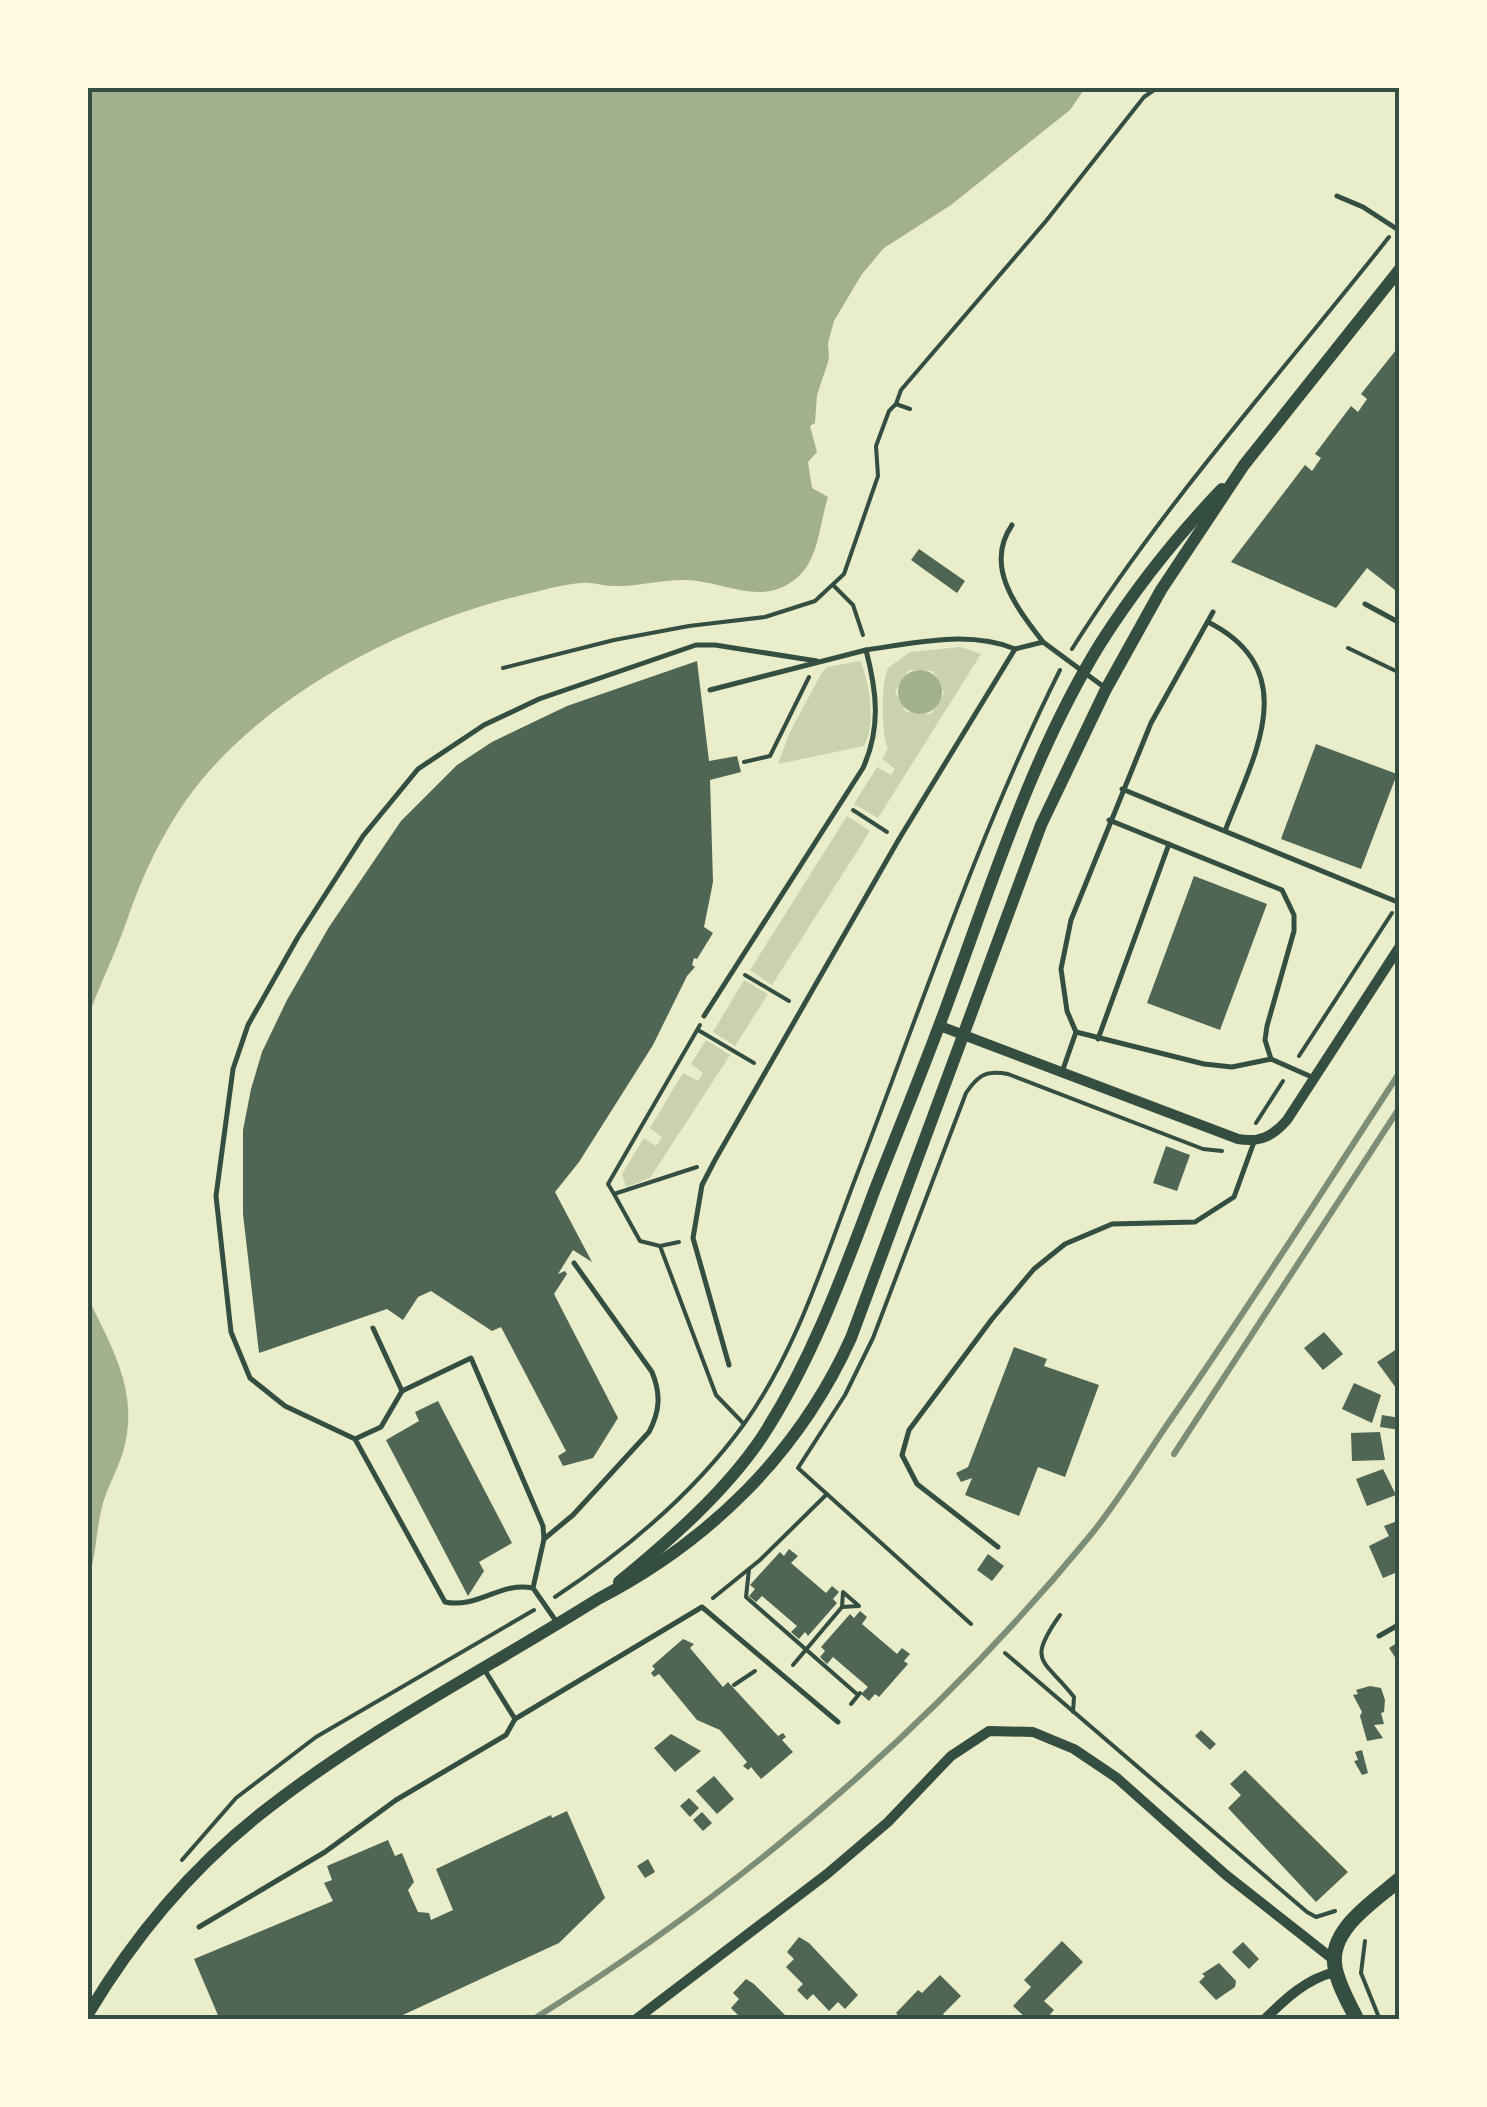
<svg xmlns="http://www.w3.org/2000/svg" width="1487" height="2107" viewBox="0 0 1487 2107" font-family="'Space Grotesk',sans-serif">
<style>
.green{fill:#cad2ad;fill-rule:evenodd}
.water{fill:#a3b18a}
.building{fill:#4f6655}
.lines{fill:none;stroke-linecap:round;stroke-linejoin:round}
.path{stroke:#344e41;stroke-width:4}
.service{stroke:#344e41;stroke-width:5}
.minor{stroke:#344e41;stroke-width:10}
.tertiary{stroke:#344e41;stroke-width:12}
.primary{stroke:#344e41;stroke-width:15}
.rail{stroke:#7c8e77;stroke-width:6}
.neatline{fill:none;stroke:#344e41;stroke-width:4}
</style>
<rect width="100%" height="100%" fill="#e9edc9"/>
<g class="green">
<path d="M960,647L981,654L878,818L854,804L877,767L891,775L895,769L882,759L888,749C881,736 881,682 888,668L910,652ZM909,670L933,671L944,693L931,714L906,712L895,691Z"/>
<path d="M860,661C870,683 876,724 864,746L778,764L789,734L821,674L827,667Z"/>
<polygon points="847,816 870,831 772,985 750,970"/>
<polygon points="744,980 768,994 735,1046 713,1032"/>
<polygon points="706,1040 730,1055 650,1178 626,1187 622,1174 644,1138 656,1146 662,1137 650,1128 683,1073 698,1081 703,1073 691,1064"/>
</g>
<g class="water">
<path d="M88,88H1085L1070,110L951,205L884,248L862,274L834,321L828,343L829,359L817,395L815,423L810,426L817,452L808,462L812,488L828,497C817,532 820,569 783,587C753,601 718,581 687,580C662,579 637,587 612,586C602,586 593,582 582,583C565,584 547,589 531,593C409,620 261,695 187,799C160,837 142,877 127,920C116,953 99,985 88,1018Z"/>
<circle cx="920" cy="692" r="22"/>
<path d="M88,1298C113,1350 140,1393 123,1452C117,1472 105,1491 101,1511C96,1533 96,1557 88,1579Z"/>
</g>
<g class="building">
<polygon points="1400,345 1400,594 1367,568 1336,608 1231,562 1305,465 1312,471 1321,458 1315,454 1351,406 1358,412 1367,399 1361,394"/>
<polygon points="919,549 965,581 957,593 911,560"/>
<polygon points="697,661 709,761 737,756 741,772 710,780 713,882 704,927 713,933 697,959 694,958 692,965 695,967 687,976 653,1045 579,1162 555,1192 592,1262 573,1250 558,1274 565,1271 567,1274 554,1294 618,1418 593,1458 563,1466 558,1456 566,1451 501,1327 492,1331 431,1291 418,1297 403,1320 387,1309 259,1353 243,1214 243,1130 251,1089 262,1052 287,1000 329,927 401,821 457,765 492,742 567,706"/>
<polygon points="1316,744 1397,774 1361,869 1281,839"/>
<polygon points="1194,876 1267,904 1220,1030 1147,1003"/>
<polygon points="1166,1146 1190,1155 1177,1191 1153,1183"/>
<polygon points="1324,1332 1343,1354 1323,1370 1304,1348"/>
<polygon points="1014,1347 1047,1359 1044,1366 1099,1385 1065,1477 1038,1467 1019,1516 965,1495 972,1478 961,1482 956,1473 968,1467"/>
<polygon points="1400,1347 1400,1386 1396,1388 1377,1362"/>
<polygon points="1354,1383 1381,1395 1372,1423 1342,1409"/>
<polygon points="438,1401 512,1543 479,1562 484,1571 468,1596 386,1440 419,1421 415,1412"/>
<polygon points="1382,1415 1400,1418 1400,1430 1380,1427"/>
<polygon points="1380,1432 1385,1460 1352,1461 1351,1433"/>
<polygon points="1383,1469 1396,1495 1367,1506 1356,1479"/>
<polygon points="1400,1520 1400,1571 1383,1578 1369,1546 1389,1536 1384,1526"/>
<polygon points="789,1549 798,1556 791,1563 826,1593 832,1586 839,1592 833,1599 837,1603 808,1636 805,1632 799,1639 791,1632 797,1626 762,1596 756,1602 749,1596 755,1589 750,1585 780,1552 784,1556"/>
<polygon points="988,1554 1004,1566 992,1581 977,1570"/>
<polygon points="860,1611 867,1617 862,1624 897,1654 902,1648 910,1654 904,1661 908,1664 879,1697 875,1694 869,1701 861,1694 868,1687 833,1657 827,1664 820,1657 825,1651 821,1647 850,1614 854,1618"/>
<polygon points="683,1639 694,1644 690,1648 723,1687 728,1682 778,1736 783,1733 786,1737 782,1740 793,1752 761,1779 751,1767 748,1770 743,1766 747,1762 720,1730 697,1720 659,1674 654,1677 651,1673 655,1669 652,1666"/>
<polygon points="1400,1641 1400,1665 1389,1648"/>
<polygon points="1370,1686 1381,1688 1385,1700 1384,1712 1381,1713 1384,1724 1374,1725 1383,1738 1367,1741 1360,1716 1362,1712 1353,1695 1358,1694 1356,1690"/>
<polygon points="1201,1730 1216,1744 1210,1750 1195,1736"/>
<polygon points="671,1734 701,1751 675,1772 654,1748"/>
<polygon points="1362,1750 1368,1773 1362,1775 1354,1761 1358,1760 1355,1752"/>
<polygon points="1245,1770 1348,1872 1316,1902 1228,1808 1241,1795 1230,1784"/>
<polygon points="714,1776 734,1799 717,1814 696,1791"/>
<polygon points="689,1798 699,1808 690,1817 680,1806"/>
<polygon points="567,1811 605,1898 559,1943 392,2020 220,2020 194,1959 333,1901 324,1883 332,1880 327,1866 388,1840 395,1856 402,1853 414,1882 408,1890 418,1912 429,1913 431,1920 453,1910 436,1869 551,1815 552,1818"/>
<polygon points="702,1812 712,1823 703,1831 693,1820"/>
<polygon points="648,1859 655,1872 645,1878 637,1866"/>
<polygon points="799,1937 809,1943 858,1995 845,2009 838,2002 829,2011 813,1994 807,2000 797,1990 803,1984 786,1967 794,1959 787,1952"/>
<polygon points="1062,1941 1083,1962 1044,2001 1054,2010 1045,2020 1028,2020 1013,2006 1031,1987 1024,1980"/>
<polygon points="1243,1942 1259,1959 1249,1969 1232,1952"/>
<polygon points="1219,1963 1236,1981 1235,1987 1216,2000 1199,1982 1205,1976 1202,1974"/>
<polygon points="940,1975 961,1996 943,2014 949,2020 902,2020 896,2013 918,1990 922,1993"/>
<polygon points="746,1979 754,1984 790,2020 743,2020 731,2008 739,1999 733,1993"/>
</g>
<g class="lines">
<g class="path">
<polyline points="910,409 896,404 901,390 1046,221 1144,97 1157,88"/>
<polyline points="833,585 853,605 863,635"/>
<polyline points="1348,648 1400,673"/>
<path d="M1072,649C1164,503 1282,373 1389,237"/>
<polyline points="503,668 614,640 689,626 765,617 815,601 844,574 878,476 876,446 889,411 896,404"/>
<polyline points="744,762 770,756 809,677"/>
<polyline points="853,810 887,832"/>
<polyline points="745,975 789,1001"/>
<polyline points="698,1030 754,1063"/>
<polyline points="1299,1056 1392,913"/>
<polyline points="1256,1123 1283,1081"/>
<polyline points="697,1167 614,1194 640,1241 660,1246 716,1395 743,1423"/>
<polyline points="614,1194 608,1184 700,1025"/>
<polyline points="660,1246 679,1242"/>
<polyline points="749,1569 746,1597 858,1695"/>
<path d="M555,1597C626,1550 694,1493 744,1424C798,1349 826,1254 859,1169C923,1002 980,830 1060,670"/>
<polyline points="713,1598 760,1560 827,1494"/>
<path d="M1060,1615C1025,1664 1045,1659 1074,1697L1073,1712"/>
<path d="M971,1624L798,1468L845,1395L873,1338L966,1093C978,1075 986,1070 1008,1074L1203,1149L1222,1151"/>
<polyline points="1005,1653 1307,1912 1316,1917 1335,1911"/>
<polyline points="793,1665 842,1607 859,1606 843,1592 842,1607"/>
<polyline points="734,1685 755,1671"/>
<polyline points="851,1704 860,1693"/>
<polyline points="182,1860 236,1798 316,1737 534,1610"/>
<polyline points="1365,1941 1361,1973 1380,2020"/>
</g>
<g class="service">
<polyline points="1337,196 1363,207 1400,231"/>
<path d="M1012,525C983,567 1018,609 1043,642"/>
<polyline points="1365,604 1400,623"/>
<path d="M1208,622C1305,671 1253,757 1225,831"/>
<path d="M866,650C914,643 969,630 1015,649"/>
<polyline points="1122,789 1400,903"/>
<polyline points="1109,820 1282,890 1294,915 1294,931 1267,1026 1265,1040 1271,1059 1314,1078"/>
<path d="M704,1016L863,768C881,728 877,692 866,650L710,690"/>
<polyline points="1076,1032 1204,1064 1232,1067 1271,1059"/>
<polyline points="1098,1039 1169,844"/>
<polyline points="1062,1072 1076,1032 1067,1011 1061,969 1071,920 1151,723 1213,612"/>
<polyline points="373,1328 402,1391"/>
<polyline points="729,1365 693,1238 702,1185 715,1160 899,839 1015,649 1043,642 1104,687"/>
<polyline points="355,1439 381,1427 402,1391 471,1358 543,1526 544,1539 533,1588 556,1621"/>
<path d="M544,1539L573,1515L649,1432C660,1411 661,1394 652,1372L574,1263"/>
<polyline points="998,1547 917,1484 902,1455 909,1430 992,1319 1034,1269 1065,1244 1112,1224 1195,1222 1234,1197 1254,1142"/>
<path d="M533,1588C501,1581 478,1609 445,1602L355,1439L285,1406L250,1378L231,1332L216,1196L233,1069L248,1025L298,937L363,836L418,769L484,725L539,699L696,645H715L817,661"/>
<polyline points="1379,1636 1400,1624"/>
<polyline points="515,1719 702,1607 838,1722"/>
<polyline points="199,1927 325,1852 396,1800 506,1735 515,1719 484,1669"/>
</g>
<g class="minor">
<path d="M940,1026L1238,1139C1260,1143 1273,1136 1287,1120L1400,946"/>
<polyline points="635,2020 827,1874 888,1822 951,1756 989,1731 1033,1732 1074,1749 1117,1778 1226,1875 1334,1960"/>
<path d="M1264,2020C1285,1999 1306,1979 1335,1972"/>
</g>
<g class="tertiary">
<path d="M619,1582C670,1540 725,1492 762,1437C812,1360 843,1274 875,1189C901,1123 928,1058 952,991C995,874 1034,751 1100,644C1135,589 1177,536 1222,489"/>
<path d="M88,2014C135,1935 195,1864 268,1808C371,1728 488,1668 598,1599C710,1541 799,1453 851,1338L1041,825L1106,689L1161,590L1244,465L1400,269"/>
</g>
<path class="primary" d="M1357,2020C1349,2003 1338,1985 1335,1967C1328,1929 1375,1901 1400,1879"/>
<g class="rail">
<polyline points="1174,1454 1400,1107"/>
<path d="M532,2020C742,1889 932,1728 1089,1537C1119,1501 1144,1458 1171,1419C1250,1306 1324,1188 1400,1072"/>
</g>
</g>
<rect width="1487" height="2107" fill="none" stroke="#fefae0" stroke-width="180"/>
<rect x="90" y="90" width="1307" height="1927" class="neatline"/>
</svg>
